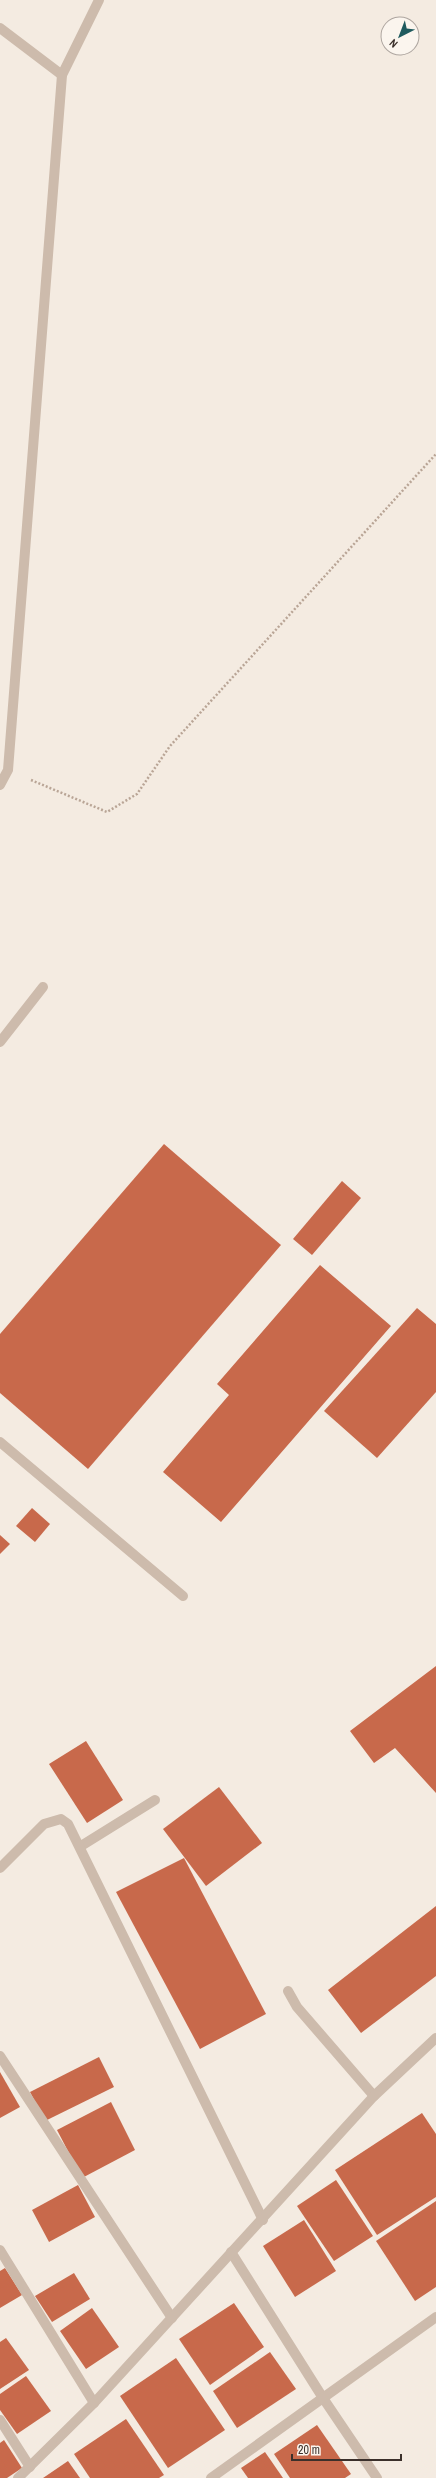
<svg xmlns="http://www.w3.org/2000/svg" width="436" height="2478" viewBox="0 0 436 2478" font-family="'Archivo Narrow',sans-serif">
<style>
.building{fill:#c8694b}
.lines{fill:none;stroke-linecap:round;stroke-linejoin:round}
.path{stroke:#b9a596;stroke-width:2.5;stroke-dasharray:2 2;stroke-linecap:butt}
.service{stroke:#cdbbac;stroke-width:10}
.minor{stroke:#cdbbac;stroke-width:10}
.tertiary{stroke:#cdbbac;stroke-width:10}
</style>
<rect width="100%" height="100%" fill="#f4ebe1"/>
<g class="building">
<polygon points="164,1144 281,1245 88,1469 0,1393 0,1334"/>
<polygon points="342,1181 361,1198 312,1255 293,1239"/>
<polygon points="320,1265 391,1326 221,1522 163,1472 229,1395 217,1384"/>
<polygon points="417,1308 436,1324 436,1392 377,1458 324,1411"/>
<polygon points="32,1508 50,1524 35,1542 16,1526"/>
<polygon points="0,1535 10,1544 0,1554"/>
<polygon points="436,1666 436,1793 395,1748 374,1763 350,1731"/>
<polygon points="86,1741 123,1800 87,1823 49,1764"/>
<polygon points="219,1787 262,1843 206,1886 163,1829"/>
<polygon points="184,1858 266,2014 200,2049 116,1892"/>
<polygon points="436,1906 436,1976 361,2033 328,1990"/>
<polygon points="99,2057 114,2087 45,2121 30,2092"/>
<polygon points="0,2072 20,2107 0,2118"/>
<polygon points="111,2102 135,2150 82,2178 57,2130"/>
<polygon points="422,2113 436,2134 436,2197 377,2235 335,2170"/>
<polygon points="336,2180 373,2236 334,2261 297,2206"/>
<polygon points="78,2185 95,2217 49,2242 32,2210"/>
<polygon points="436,2201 436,2287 415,2301 376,2241"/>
<polygon points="304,2220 336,2271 295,2297 263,2246"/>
<polygon points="5,2268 22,2295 0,2308 0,2271"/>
<polygon points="74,2273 90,2299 52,2322 35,2296"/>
<polygon points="234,2303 264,2347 210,2385 179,2339"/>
<polygon points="92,2308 119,2347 86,2369 60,2331"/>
<polygon points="6,2338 29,2370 0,2389 0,2342"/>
<polygon points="270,2352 296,2389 237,2428 213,2391"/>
<polygon points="176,2358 225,2430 168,2468 120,2396"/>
<polygon points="26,2376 51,2411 17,2434 0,2410 0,2394"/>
<polygon points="126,2419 164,2475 159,2478 90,2478 74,2454"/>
<polygon points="317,2425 351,2474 345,2478 290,2478 274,2454"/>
<polygon points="4,2440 22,2468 7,2478 0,2478 0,2443"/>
<polygon points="265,2452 283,2478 248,2478 241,2468"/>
<polygon points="68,2461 80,2478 43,2478"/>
</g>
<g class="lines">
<polyline class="path" points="31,780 107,812 137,794 170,746 436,454"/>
<g class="service">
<polyline points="0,28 62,75"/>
<polyline points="0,1042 43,987"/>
<polyline points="81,1846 155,1800"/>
<polyline points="288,1991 297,2007 374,2096"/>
</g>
<g class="minor">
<polyline points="0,1442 183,1596"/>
<polyline points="0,1868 44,1824 61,1819 68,1824 263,2220"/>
<polyline points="0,2056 172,2318"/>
<polyline points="0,2250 94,2403"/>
<polyline points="231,2252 323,2398 377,2478"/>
<polyline points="0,2420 30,2467"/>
<polyline points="18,2478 94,2403 374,2096 436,2038"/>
<polyline points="211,2478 436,2317"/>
</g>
<polyline class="tertiary" points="0,785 8,770 62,75 99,0"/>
</g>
<g transform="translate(400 36) rotate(222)"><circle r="19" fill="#fbf5ee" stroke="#aea6a0"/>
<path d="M0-3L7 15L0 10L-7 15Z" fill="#1f5a5e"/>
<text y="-6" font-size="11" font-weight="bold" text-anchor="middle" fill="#3b302b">N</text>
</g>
<path d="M292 2454v6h109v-6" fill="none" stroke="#3b302b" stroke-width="2"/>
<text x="298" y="2454" font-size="12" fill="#3b302b" stroke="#fbf5ee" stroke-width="3" paint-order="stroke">20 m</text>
</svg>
